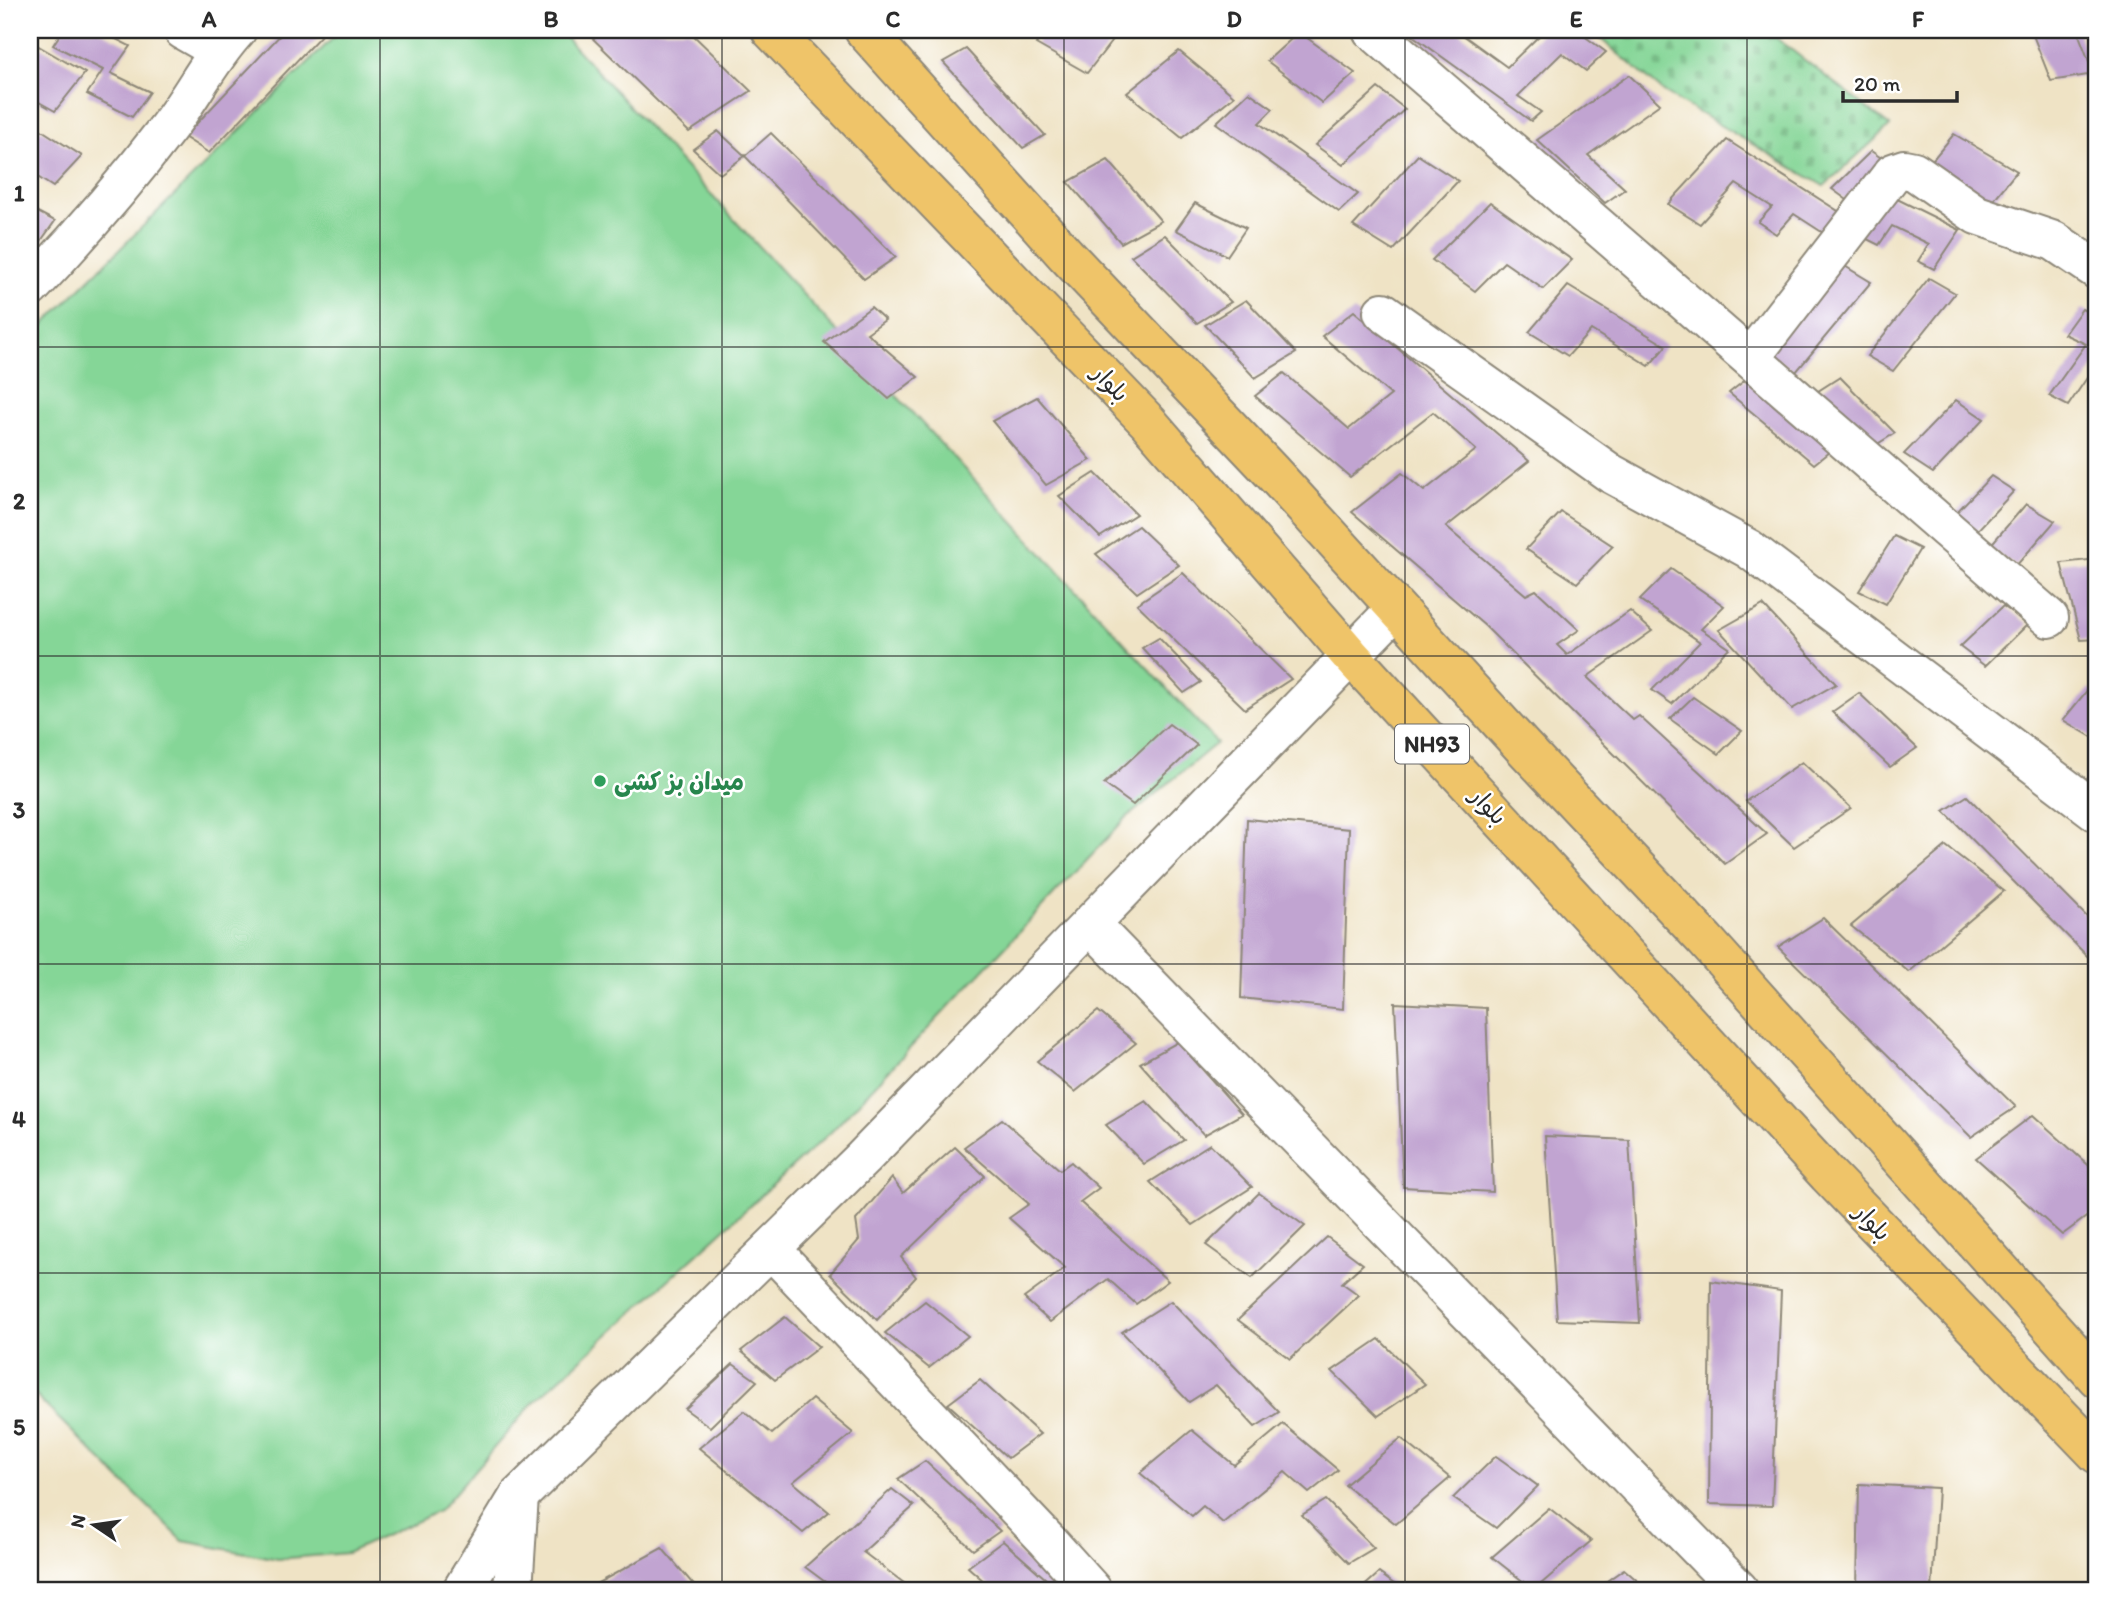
<svg xmlns="http://www.w3.org/2000/svg" width="2127" height="1620" viewBox="0 0 2127 1620" font-family="Itim,'Playpen Sans Arabic',sans-serif">
<style>
.cemetery{fill:url(#cemetery-stones);stroke:#588061;stroke-width:2}
.pitch{fill:#85d697;stroke:#588061;stroke-width:2}
.building{fill:#c1a4d1}
.lines{fill:none;stroke-linecap:round;stroke-linejoin:round}
.minor-casing{stroke:#8d8778;stroke-width:42}
.tertiary-casing{stroke:#8d8778;stroke-width:42}
.primary-casing{stroke:#8d8778;stroke-width:42}
.minor{stroke:#fff;stroke-width:38}
.tertiary{stroke:#fff;stroke-width:38}
.primary{stroke:#efc469;stroke-width:38}
.grid{fill:none;stroke:#2b2b2b;stroke-width:2;stroke-opacity:0.55}
.leisure-dot{fill:#2e9e5b;stroke:#fff;stroke-width:2.5}
.labels{text-anchor:middle;dominant-baseline:central;stroke-width:5;stroke-linejoin:round;paint-order:stroke}
.shield{fill:#fff;stroke:#6b6b6b;stroke-width:2}
.shield-label{font-size:23px;font-weight:bold;fill:#2b2b2b}
.street-label{font-size:24px;fill:#2b2b2b;stroke:#fff}
.leisure-label{font-size:24px;font-weight:bold;fill:#27864d;stroke:#fff;text-anchor:start}
.neatline{fill:none;stroke:#2b2b2b;stroke-width:2.5}
.grid-label{font-size:23px;text-anchor:middle;font-weight:bold;fill:#2b2b2b}
</style>
<defs>
<pattern id="cemetery-stones" width="16" height="16" patternUnits="userSpaceOnUse" patternTransform="scale(1.75)"><rect width="16" height="16" fill="#85d697"/><path d="M2 7V4a2 2 0 0 1 4 0v3zM10 15v-3a2 2 0 0 1 4 0v3z" fill="#73b882"/></pattern>
</defs>
<rect width="100%" height="100%" fill="#fff"/>
<filter id="ink" filterUnits="userSpaceOnUse"><feTurbulence type="fractalNoise" baseFrequency=".0143" numOctaves="2"/><feDisplacementMap in="SourceGraphic" scale="14" xChannelSelector="R" yChannelSelector="G"/><feConvolveMatrix kernelMatrix="1 2 1 2 8 2 1 2 1" color-interpolation-filters="sRGB"/></filter>
<filter id="wash" filterUnits="userSpaceOnUse"><feTurbulence type="fractalNoise" baseFrequency=".00686" numOctaves="4" result="noise"/><feDisplacementMap in="SourceGraphic" scale="28" xChannelSelector="R" yChannelSelector="G"/><feGaussianBlur stdDeviation="1.57" result="paint"/><feColorMatrix in="noise" values="0 0 0 0 0 0 0 0 0 0 0 0 0 0 0 0 0 1.4 0 .05"/><feComposite in="paint" operator="in"/></filter>
<g filter="url(#wash)">
<rect width="100%" height="100%" fill="#efe3c5"/>
<polygon class="cemetery" points="1590,30 1773,30 1771,34 1890,126 1824,186 1665,93"/>
<polygon class="pitch" points="341,30 559,30 1217,743 1125,819 832,1131 533,1403 439,1511 347,1553 278,1559 183,1541 30,1390 30,338"/>
<g id="blocks">
<g class="building">
<polygon points="63,30 98,30 130,46 111,73 150,92 132,117 87,94 103,70 53,45"/>
<polygon points="285,30 326,30 209,153 184,137"/>
<polygon points="584,30 688,30 751,91 689,132"/>
<polygon points="1046,30 1113,30 1118,33 1087,73 1036,44"/>
<polygon points="1405,30 1456,30 1507,67 1545,30 1576,30 1606,52 1586,71 1562,53 1518,96 1541,112 1531,121"/>
<polygon points="2031,30 2077,30 2094,74 2051,81"/>
<polygon points="1299,32 1355,73 1322,103 1267,61"/>
<polygon points="30,41 85,73 55,111 30,97"/>
<polygon points="966,49 1045,135 1023,148 943,62"/>
<polygon points="1179,51 1234,96 1182,138 1127,93"/>
<polygon points="1629,75 1660,104 1588,155 1625,189 1605,203 1537,140"/>
<polygon points="1378,88 1405,109 1343,165 1315,145"/>
<polygon points="1249,92 1273,109 1259,123 1358,194 1339,212 1216,123"/>
<polygon points="40,129 82,156 53,187 30,172 30,141"/>
<polygon points="718,131 745,156 771,133 896,257 864,279 745,156 720,174 693,149"/>
<polygon points="1954,134 2017,171 1992,202 1929,164"/>
<polygon points="1727,140 1849,218 1831,238 1794,214 1776,234 1758,222 1772,207 1736,184 1700,224 1668,204"/>
<polygon points="1871,151 1893,166 1854,205 1832,189"/>
<polygon points="1418,155 1458,181 1393,251 1353,226"/>
<polygon points="1108,160 1161,221 1121,243 1068,182"/>
<polygon points="1887,194 1960,230 1934,269 1918,261 1929,244 1892,226 1879,245 1859,235"/>
<polygon points="1490,202 1572,260 1543,289 1504,262 1475,291 1432,260"/>
<polygon points="1195,203 1246,228 1227,256 1176,230"/>
<polygon points="30,208 55,221 38,245 30,241"/>
<polygon points="1165,235 1231,302 1197,323 1131,256"/>
<polygon points="1838,262 1871,282 1796,372 1763,351"/>
<polygon points="1929,278 1955,293 1893,371 1867,356"/>
<polygon points="1568,286 1666,346 1649,366 1591,330 1568,356 1529,332"/>
<polygon points="1246,300 1296,353 1255,378 1205,325"/>
<polygon points="871,307 885,320 867,333 918,377 889,399 824,342"/>
<polygon points="2082,309 2097,317 2097,363 2068,406 2049,396 2086,344 2064,334"/>
<polygon points="1354,311 1529,461 1446,527 1526,595 1536,590 1579,630 1557,645 1567,655 1630,611 1652,631 1587,677 1633,720 1639,716 1767,834 1725,864 1485,626 1352,512 1402,473 1424,491 1476,450 1433,412 1350,477 1255,396 1284,373 1349,429 1391,395 1322,336"/>
<polygon points="1749,377 1834,448 1814,464 1729,393"/>
<polygon points="1840,377 1895,433 1866,451 1812,395"/>
<polygon points="1037,397 1091,460 1046,485 992,421"/>
<polygon points="1956,400 1984,419 1933,473 1904,454"/>
<polygon points="1095,473 1136,514 1100,537 1059,496"/>
<polygon points="1991,476 2014,491 1973,535 1950,519"/>
<polygon points="2026,504 2055,521 2016,566 1988,548"/>
<polygon points="1561,512 1613,546 1577,583 1526,549"/>
<polygon points="1138,526 1179,565 1137,593 1096,554"/>
<polygon points="1894,536 1920,549 1886,604 1859,591"/>
<polygon points="2097,559 2097,639 2081,640 2061,563"/>
<polygon points="1671,569 1724,606 1701,629 1729,648 1672,704 1652,690 1700,642 1640,600"/>
<polygon points="1183,573 1291,679 1245,709 1137,604"/>
<polygon points="1763,605 1836,684 1792,709 1719,630"/>
<polygon points="2003,606 2028,624 1985,666 1960,647"/>
<polygon points="1159,638 1201,682 1184,693 1142,648"/>
<polygon points="2089,688 2097,693 2097,740 2063,720"/>
<polygon points="1859,693 1917,748 1890,767 1832,712"/>
<polygon points="1693,697 1742,731 1719,754 1670,719"/>
<polygon points="1169,724 1197,745 1133,805 1104,784"/>
<polygon points="1802,762 1851,808 1794,847 1746,801"/>
<polygon points="1967,796 2097,927 2097,966 1944,811"/>
<polygon points="1247,819 1349,829 1343,1009 1241,998"/>
<polygon points="1946,846 2004,891 1909,972 1851,926"/>
<polygon points="1823,918 2016,1107 1971,1137 1778,947"/>
<polygon points="1395,1003 1486,1008 1493,1192 1403,1187"/>
<polygon points="1098,1011 1136,1043 1075,1092 1037,1061"/>
<polygon points="1178,1042 1242,1114 1204,1135 1140,1063"/>
<polygon points="1146,1101 1184,1140 1144,1164 1106,1125"/>
<polygon points="2033,1115 2097,1173 2097,1209 2062,1235 1976,1158"/>
<polygon points="1002,1119 1060,1170 1071,1162 1099,1188 1080,1202 1168,1281 1136,1304 1108,1279 1050,1322 1024,1298 1065,1268 1009,1218 1029,1204 964,1147"/>
<polygon points="1545,1136 1629,1140 1640,1323 1557,1320"/>
<polygon points="1210,1144 1252,1187 1193,1225 1150,1182"/>
<polygon points="955,1147 985,1176 901,1257 916,1277 877,1320 830,1274 859,1240 856,1220 892,1178 903,1193"/>
<polygon points="1259,1193 1305,1226 1252,1278 1206,1245"/>
<polygon points="1327,1237 1363,1264 1342,1283 1359,1295 1290,1359 1238,1320"/>
<polygon points="1711,1281 1781,1291 1772,1506 1709,1504"/>
<polygon points="925,1301 968,1336 929,1368 885,1333"/>
<polygon points="1171,1301 1279,1412 1255,1427 1216,1385 1189,1402 1122,1332"/>
<polygon points="785,1317 819,1347 775,1380 741,1351"/>
<polygon points="1379,1339 1425,1384 1378,1416 1332,1371"/>
<polygon points="733,1364 757,1381 710,1427 685,1409"/>
<polygon points="980,1380 1040,1434 1008,1458 948,1404"/>
<polygon points="812,1399 853,1433 793,1482 829,1512 803,1533 699,1448 744,1411 772,1434"/>
<polygon points="1283,1424 1338,1470 1309,1493 1285,1472 1223,1523 1203,1506 1192,1516 1140,1473 1192,1430 1234,1465"/>
<polygon points="1401,1438 1450,1478 1396,1524 1345,1485"/>
<polygon points="1496,1456 1538,1486 1496,1528 1453,1498"/>
<polygon points="925,1461 1000,1531 973,1550 898,1479"/>
<polygon points="1859,1484 1938,1488 1932,1590 1857,1590"/>
<polygon points="892,1489 914,1506 863,1552 904,1583 897,1590 836,1590 805,1567"/>
<polygon points="1326,1500 1374,1548 1349,1563 1302,1515"/>
<polygon points="1549,1508 1591,1541 1534,1590 1492,1557"/>
<polygon points="1003,1541 1055,1587 1051,1590 994,1590 968,1567"/>
<polygon points="662,1548 698,1590 585,1590"/>
<polygon points="1624,1569 1648,1590 1594,1590"/>
<polygon points="1379,1573 1402,1590 1360,1590"/>
</g>
</g>
</g>
<g filter="url(#ink)">
<use href="#blocks" fill-opacity="0" stroke="#8d8778" stroke-width="2"/>
<g class="lines">
<defs>
<g id="minor">
<polyline points="183,30 218,50"/>
<polyline points="1372,30 2049,618"/>
<path d="M30,288C78,238 124,185 166,130C192,97 209,60 237,30"/>
<polyline points="1383,312 1610,473 1749,549 2097,812"/>
<polyline points="1751,357 1893,173 1904,169 1914,171 1977,215 2054,241 2097,270"/>
<polyline points="1090,924 1739,1590"/>
<polyline points="771,1249 1047,1540 1092,1590"/>
<polyline points="513,1590 519,1496"/>
</g>
<polyline id="tertiary" points="462,1590 519,1496 863,1158 1396,609"/>
<g id="primary">
<polyline points="771,30 1148,422 1350,655 1828,1175 2097,1454"/>
<polyline points="864,30 1066,255 1271,471 1522,746 1705,940 2097,1378"/>
</g>
</defs>
<use href="#minor" class="minor-casing"/>
<use href="#tertiary" class="tertiary-casing"/>
<use href="#primary" class="primary-casing"/>
<use href="#minor" class="minor"/>
<use href="#tertiary" class="tertiary"/>
<use href="#primary" class="primary"/>
</g>
</g>
<path class="grid" d="M380,30V1590M722,30V1590M1064,30V1590M1405,30V1590M1747,30V1590M30,347H2097M30,656H2097M30,964H2097M30,1273H2097"/>
<circle class="leisure-dot" cx="600" cy="781" r="7"/>
<g class="labels">
<rect class="shield" x="1395" y="724.5" width="74" height="39" rx="5"/>
<g class="shield-label">
<text x="1432" y="744">NH93</text>
</g>
<g class="street-label">
<text transform="translate(1111 383) rotate(46)">بلوار</text>
<text transform="translate(1489 806) rotate(47)">بلوار</text>
<text transform="translate(1873 1222) rotate(46)">بلوار</text>
</g>
<g class="leisure-label">
<text x="614" y="781">میدان بز کشی</text>
</g>
</g>
<rect width="2127" height="1620" fill="none" stroke="#fff" stroke-width="77"/>
<g transform="translate(94 1525) rotate(283)" stroke="#ffffff" stroke-width="5" paint-order="stroke">
<path d="M0-5L12 26L0 18L-12 26Z" fill="#2b2b2b"/>
<text y="-10" font-size="19" font-weight="bold" text-anchor="middle" fill="#2b2b2b">N</text>
</g>
<path d="M1843 91v10h114v-10" fill="none" stroke="#2b2b2b" stroke-width="3.5"/>
<text x="1854" y="91" font-size="21" fill="#2b2b2b" stroke="#ffffff" stroke-width="5" paint-order="stroke">20 m</text>
<rect x="38" y="38" width="2050" height="1544" class="neatline"/>
<g class="grid-label">
<text x="209" y="27">A</text>
<text x="551" y="27">B</text>
<text x="893" y="27">C</text>
<text x="1234" y="27">D</text>
<text x="1576" y="27">E</text>
<text x="1918" y="27">F</text>
<text x="19" y="201">1</text>
<text x="19" y="509">2</text>
<text x="19" y="818">3</text>
<text x="19" y="1127">4</text>
<text x="19" y="1435">5</text>
</g>
</svg>
